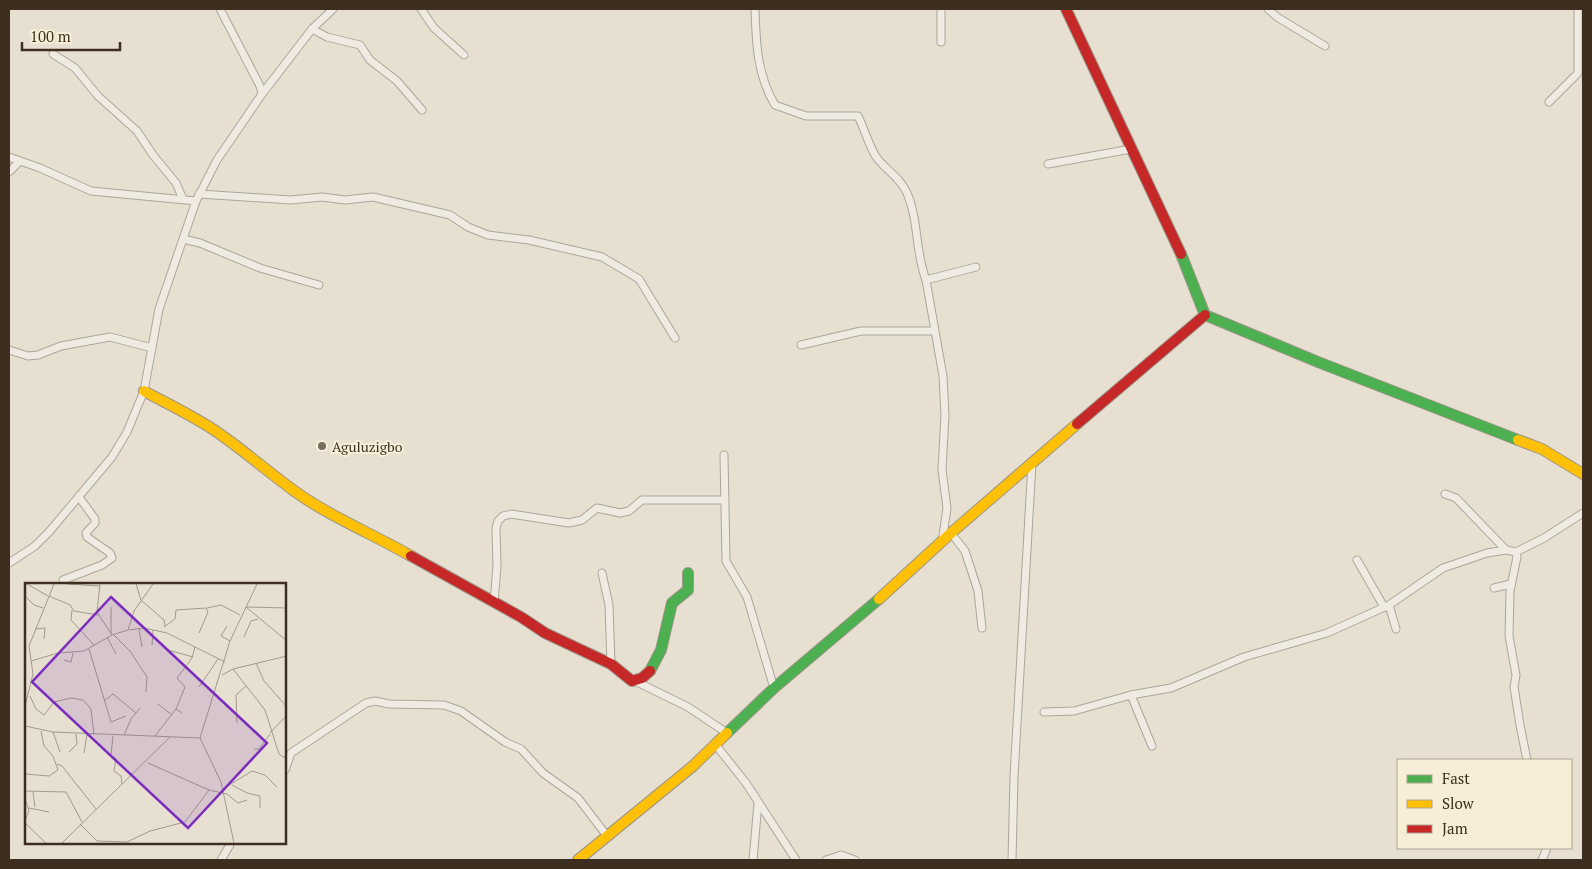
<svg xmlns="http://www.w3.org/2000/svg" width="1592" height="869" viewBox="0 0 1592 869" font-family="'PT Serif',serif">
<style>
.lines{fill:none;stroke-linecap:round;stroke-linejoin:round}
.street-casing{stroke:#ada599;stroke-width:9}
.fast-casing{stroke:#9c958a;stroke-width:12}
.slow-casing{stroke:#9c958a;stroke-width:12}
.jam-casing{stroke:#9c958a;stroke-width:12}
.street{stroke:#efebe3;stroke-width:7}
.fast{stroke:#4caf50;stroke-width:10}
.slow{stroke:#ffc107;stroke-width:10}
.jam{stroke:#c62828;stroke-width:10}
.poi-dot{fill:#786c5e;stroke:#f7eed8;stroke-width:2}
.labels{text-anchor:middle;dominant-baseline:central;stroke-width:4;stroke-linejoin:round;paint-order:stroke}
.poi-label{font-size:14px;fill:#3d2e20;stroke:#f7eed8;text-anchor:start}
.inset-road{fill:none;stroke:#a3998a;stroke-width:1}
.view{fill:#7b2cbf;fill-opacity:0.15;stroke:#7b2cbf;stroke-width:2.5}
.inset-edge{fill:none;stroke:#3d2e20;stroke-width:2.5}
</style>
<rect width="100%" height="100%" fill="#e7e0d1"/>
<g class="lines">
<defs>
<g id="street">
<polyline points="421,9 434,28 464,55"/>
<path d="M755,9C756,42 757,75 775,105L806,116H858C864,128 868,143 875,155C884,170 898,174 907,193C919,221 915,252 926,280L976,267"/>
<polyline points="1268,9 1277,17 1325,46"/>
<polyline points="312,29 327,37 360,45 370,60 397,81 422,110"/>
<polyline points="941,42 941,9"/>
<polyline points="53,54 75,68 98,96 137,131 153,155 176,183 183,199"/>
<polyline points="262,94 312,29 333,9"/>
<polyline points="1549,102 1578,73 1578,9"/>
<polyline points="9,157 40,168 91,191 196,201"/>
<polyline points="1048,164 1131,149"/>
<polyline points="9,172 19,162"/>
<polyline points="199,194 291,200 322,197 345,200 373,197 450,215 468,227 488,235 529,240 602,257 639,279 675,338"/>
<polyline points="183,239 200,243 260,268 319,285"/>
<polyline points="926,280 943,376 945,415 942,470 947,508 942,542"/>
<polyline points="801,345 861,331 934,331"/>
<polyline points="9,350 28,356 38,355 61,346 110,337 152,348"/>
<polyline points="724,455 726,561 747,597 774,688"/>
<polyline points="1445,494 1456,498 1506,550"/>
<polyline points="951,533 965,551 978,591 982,628"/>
<polyline points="1357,560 1384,607"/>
<polyline points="9,563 35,546 49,532 112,457 127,432 144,391 159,309 196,201 217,160 262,94 260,86 220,9"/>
<polyline points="602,573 609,605 611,664"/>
<polyline points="63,580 102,565 112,558 110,553 87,537 86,533 95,523 95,519 79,497"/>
<polyline points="1494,588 1511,584"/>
<polyline points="494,603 497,566 496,528 498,521 503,516 511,514 569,523 582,520 597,508 620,513 629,511 642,500 725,500"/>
<polyline points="1389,605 1396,629"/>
<polyline points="635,681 688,707 727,733"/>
<polyline points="1131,695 1152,746"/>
<polyline points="1044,712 1074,711 1131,695 1171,688 1244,657 1327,633 1389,605 1443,568 1487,553 1506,550 1516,552"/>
<polyline points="715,744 746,783 796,860"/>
<polyline points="1527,760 1520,725 1514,687 1516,675 1509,636 1510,591 1517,557 1516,552 1544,538 1583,513"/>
<polyline points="285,770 291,753 366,703 375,701 389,704 444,705 461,711 505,742 521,749 543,773 578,798 607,836"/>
<polyline points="221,860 231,843"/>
<polyline points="753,860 758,803"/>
<polyline points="826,860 841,855 855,860"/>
<polyline points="1012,860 1014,776 1032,463"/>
<polyline points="1542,860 1547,848"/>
</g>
<g id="fast">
<polyline points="1181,254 1205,315 1318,362 1518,440"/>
<polyline points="650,671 661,650 672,603 688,590 688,573"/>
<polyline points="727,733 774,688 879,599"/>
</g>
<g id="slow">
<path d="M144,391C171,406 199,418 224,437C258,461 289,491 326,511C354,527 383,540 411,556"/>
<polyline points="1518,440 1542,449 1583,474"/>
<polyline points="879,599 951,533 1077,424"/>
<polyline points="578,860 693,766 727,733"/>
</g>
<g id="jam">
<polyline points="1066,9 1181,254"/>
<polyline points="1077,424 1205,315"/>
<polyline points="411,556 521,617 545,633 611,664 632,681 642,678 650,671"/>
</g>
</defs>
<use href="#street" class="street-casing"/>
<use href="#fast" class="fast-casing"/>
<use href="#slow" class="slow-casing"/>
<use href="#jam" class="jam-casing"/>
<use href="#street" class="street"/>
<use href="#fast" class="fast"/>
<use href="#slow" class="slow"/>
<use href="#jam" class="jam"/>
</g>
<circle class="poi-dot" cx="322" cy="446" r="5"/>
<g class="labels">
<g class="poi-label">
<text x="332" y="446">Aguluzigbo</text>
</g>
</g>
<g transform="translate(25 583)">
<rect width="261" height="261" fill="#e7e0d1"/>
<path class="inset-road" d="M2,1L23,13M42,1L75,3M75,1L72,29L87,52M111,1L116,17L139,37L140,43M0,13L9,22L18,25M24,13L45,22L49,28L73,32M221,24L262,58M222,24L262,25M182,25L196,22L215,32M47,27L46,37L69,62M202,43L196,53L205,58M139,44L150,36L151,27L181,25L183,29L174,50M10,46L20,45L19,56M114,46L117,64M104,47L119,45L142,50L200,79M86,50V24M88,51L105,68L122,94L121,109M82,54L91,71M219,54L226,38L233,36M127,62L128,47M64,66L86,139L101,133M143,67L168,74M39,77L46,79L48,70M6,78L33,70L59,68L87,52L103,47L109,28L128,1M231,80L239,98L262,124M208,86L240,127L254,171L262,176M197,92L208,86L262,73M174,104L193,76M5,113L11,126L19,132L29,119L46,115L58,117L66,126L69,152M79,118L88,111L111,130M133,121L147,132M0,123L8,91L4,63L29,1M157,130L151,126L160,104L152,95L167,75L170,64M212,140L211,112L221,103M0,143L28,149L175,155M28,149L35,169M245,150L262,132M99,152L106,136L115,125M88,153L86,172L91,176L89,188L96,193L97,201M130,153L151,126M229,166H234L245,151M44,169L52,161L51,151M59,170L62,151M123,180L184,207M32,181L37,183L71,226M0,191L24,193L33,187L28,173L19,163L16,148M207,202L222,210L235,213V225M198,206L227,188L240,192L252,204M0,208L41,209L57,239M8,209L10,224M4,225L24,229M0,237L4,228L1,218M0,240L21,260M55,241L72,258L102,259L125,248L160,239L184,207L202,211L213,220L222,217M37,260L145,154M209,260L196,199L175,155L205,58L232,1"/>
<path class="view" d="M86,14L242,160L163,245L7,99Z"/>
<rect width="261" height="261" class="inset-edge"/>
</g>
<rect width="1592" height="869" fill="none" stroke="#3d2e20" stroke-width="20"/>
<rect x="1397" y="759" width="175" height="90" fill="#f7eed8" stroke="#ada18e"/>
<rect x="1407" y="775" width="25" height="8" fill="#4caf50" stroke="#ada18e"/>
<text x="1442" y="784" font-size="15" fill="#3d2e20">Fast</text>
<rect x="1407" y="800" width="25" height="8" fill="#ffc107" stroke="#ada18e"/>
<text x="1442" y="809" font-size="15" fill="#3d2e20">Slow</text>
<rect x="1407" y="825" width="25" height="8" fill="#c62828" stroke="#ada18e"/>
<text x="1442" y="834" font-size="15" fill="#3d2e20">Jam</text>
<path d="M22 42v8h98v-8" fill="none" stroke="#3d2e20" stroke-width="2.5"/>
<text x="30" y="42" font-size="15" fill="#3d2e20" stroke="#f7eed8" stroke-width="4" paint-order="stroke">100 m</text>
</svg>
